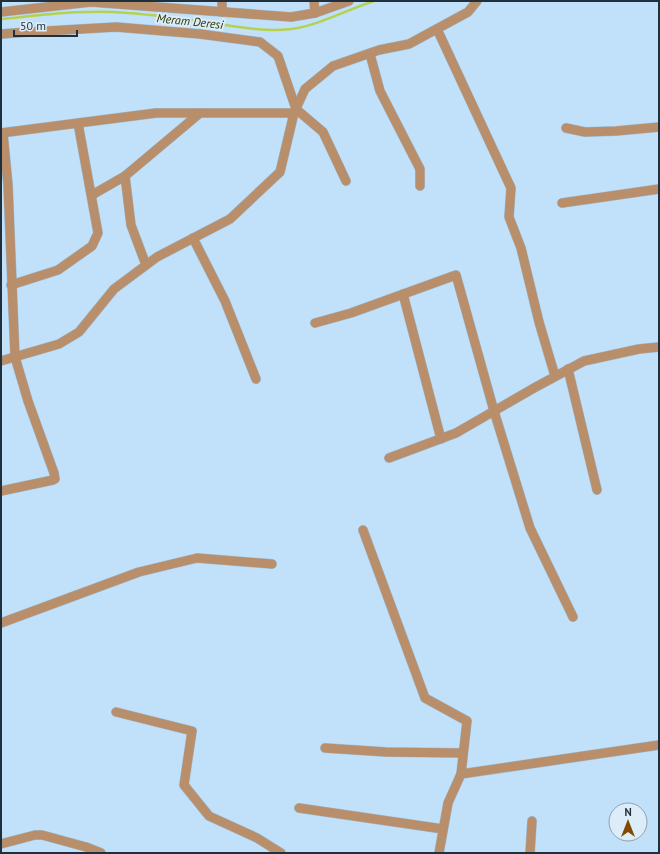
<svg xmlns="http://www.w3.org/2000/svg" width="660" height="854" viewBox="0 0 660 854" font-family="'PT Sans',sans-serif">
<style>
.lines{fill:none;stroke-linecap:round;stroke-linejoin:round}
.stream{stroke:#b5d14d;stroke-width:2.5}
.minor-casing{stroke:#a0bdd3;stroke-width:10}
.minor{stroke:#b98e6b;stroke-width:9}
.labels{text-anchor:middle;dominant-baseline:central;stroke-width:4;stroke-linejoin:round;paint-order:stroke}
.water-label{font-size:12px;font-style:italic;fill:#2a3400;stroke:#dcecf8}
</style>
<rect width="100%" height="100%" fill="#c0e1f9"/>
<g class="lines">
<path class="stream" d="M1,19C43,15 86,9 128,13C156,15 184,19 212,23C238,27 264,32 291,29C320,25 346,10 374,1"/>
<defs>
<g id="minor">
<polyline points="222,1 222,12"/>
<polyline points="314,1 315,13"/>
<polyline points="1,12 91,2 291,17 315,13 349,1"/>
<polyline points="437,29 511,188 509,217 521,248 539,322 555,376"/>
<polyline points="1,34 29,32 116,27 200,34 260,42 278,56 296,109 323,132 346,181"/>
<polyline points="370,54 380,91 420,169 420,186"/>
<polyline points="566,128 585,132 616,131 659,127"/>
<polyline points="1,133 156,113 294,113"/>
<polyline points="125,176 131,225 146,265"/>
<polyline points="92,195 125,176 200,113"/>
<polyline points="562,203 659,189"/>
<polyline points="193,238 225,301 256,379"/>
<polyline points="11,285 58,270 92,246 98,233 78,123"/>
<polyline points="403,294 441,439"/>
<polyline points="315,323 351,313 456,275 494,411 530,528 573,617"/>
<polyline points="1,361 59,344 79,332 114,289 157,257 230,219 280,172 294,113 305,89 333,66 379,50 409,44 468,12 477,1"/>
<polyline points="568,369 597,490"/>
<polyline points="389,458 456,433 534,388 584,361 639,349 659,347"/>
<polyline points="1,491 53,480 55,479 54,473 28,401 15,357 8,185 3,133"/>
<polyline points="363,530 425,698 467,721 461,774"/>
<polyline points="1,623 139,572 197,558 272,564"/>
<polyline points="116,712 192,731 184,785 209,816 257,838 281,853"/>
<polyline points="325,748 386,752 463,753"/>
<polyline points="299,808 443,829"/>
<polyline points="1,844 35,835 42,835 86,847 101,853"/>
<polyline points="439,853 448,803 461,774 659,745"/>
<polyline points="530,853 532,821"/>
</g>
</defs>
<use href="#minor" class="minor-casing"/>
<use href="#minor" class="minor"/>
</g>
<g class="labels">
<g class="water-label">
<text transform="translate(190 21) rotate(6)">Meram Deresi</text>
</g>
</g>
<rect width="660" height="854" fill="none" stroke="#1f2f3b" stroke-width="4"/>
<g transform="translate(628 822)"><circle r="19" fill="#dcecf8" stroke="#90a0ac"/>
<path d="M0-3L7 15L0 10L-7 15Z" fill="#824700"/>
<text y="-6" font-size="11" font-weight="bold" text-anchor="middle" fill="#1f2f3b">N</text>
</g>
<path d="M14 30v6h63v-6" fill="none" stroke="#1f2f3b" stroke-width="2"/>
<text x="20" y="30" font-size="12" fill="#1f2f3b" stroke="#dcecf8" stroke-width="3" paint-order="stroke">50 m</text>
</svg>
